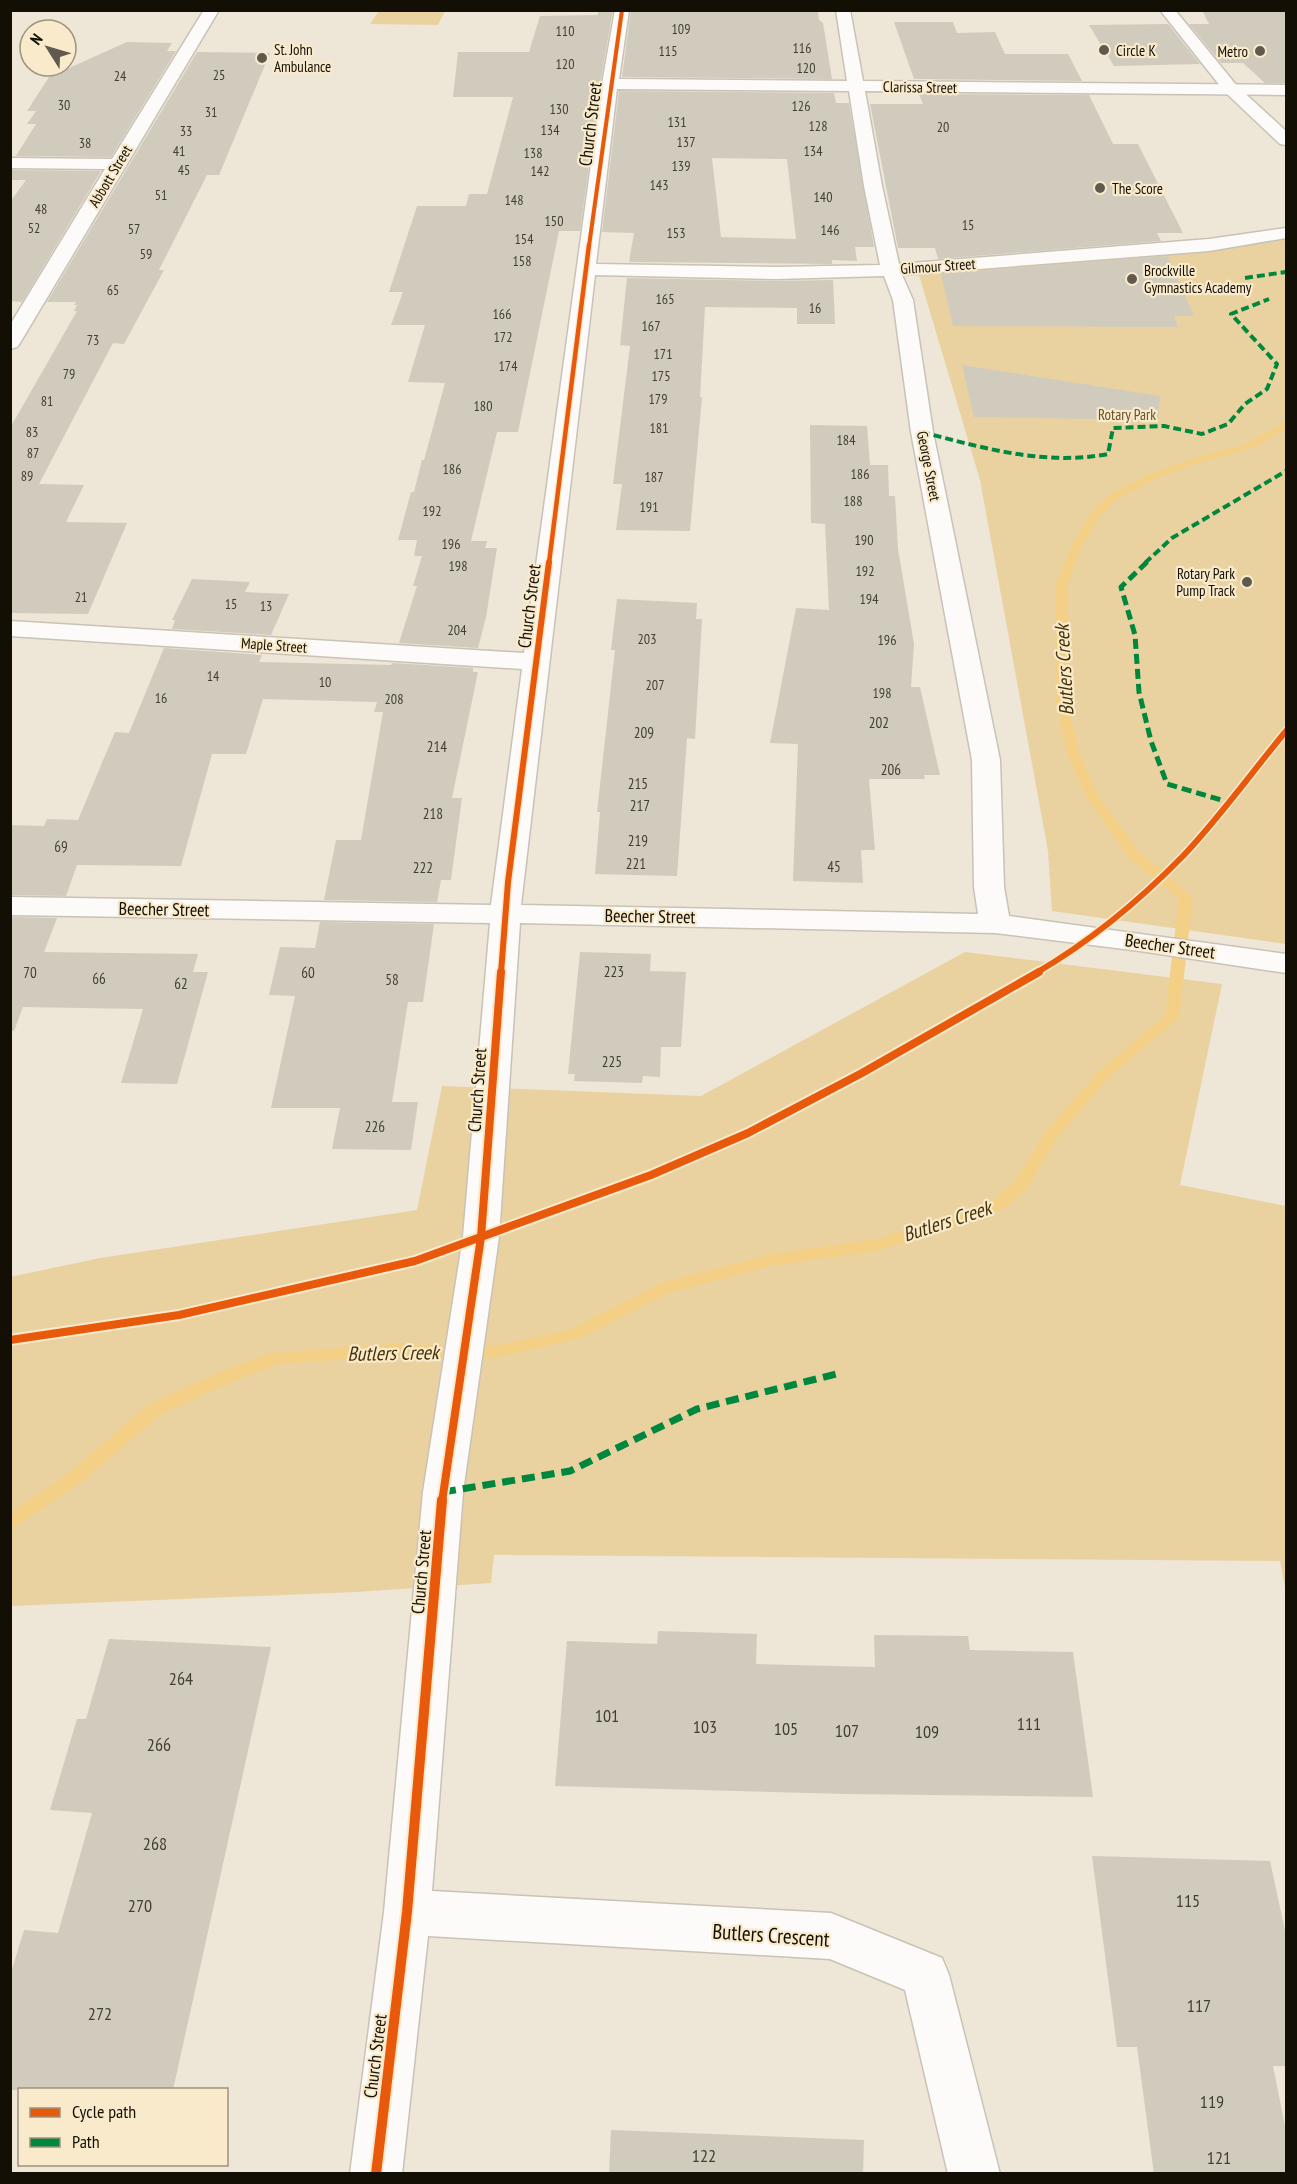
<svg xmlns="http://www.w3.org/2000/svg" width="1297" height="2184" viewBox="0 0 1297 2184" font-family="'PT Sans Narrow',sans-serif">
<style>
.green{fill:#ead2a0}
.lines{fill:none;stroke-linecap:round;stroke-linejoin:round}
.stream{fill:#f3d085;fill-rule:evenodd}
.building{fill:#d1cbbe;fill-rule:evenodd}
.minor-casing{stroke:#c9c2b6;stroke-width:3}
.major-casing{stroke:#c9c2b6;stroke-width:3}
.minor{fill:#fcfbf9;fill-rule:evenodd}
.major{fill:#fcfbf9;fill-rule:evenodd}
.quiet-far2{stroke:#00873e;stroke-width:4;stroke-dasharray:8 4;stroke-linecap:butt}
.quiet-far1{stroke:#00873e;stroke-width:5;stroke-dasharray:10 5;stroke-linecap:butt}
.quiet{stroke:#00873e;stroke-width:7;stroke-dasharray:13 7;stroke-linecap:butt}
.cycleway-far4-casing{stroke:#f9eacc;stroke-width:5}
.cycleway-far3-casing{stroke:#f9eacc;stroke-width:7}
.cycleway-far2-casing{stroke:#f9eacc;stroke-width:9}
.cycleway-far1-casing{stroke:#f9eacc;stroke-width:12}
.cycleway-casing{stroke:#f9eacc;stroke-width:14}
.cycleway-far4{stroke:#e8590c;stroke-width:4}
.cycleway-far3{stroke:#e8590c;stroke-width:4.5}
.cycleway-far2{stroke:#e8590c;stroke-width:6}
.cycleway-far1{stroke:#e8590c;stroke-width:8}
.cycleway{stroke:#e8590c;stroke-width:10}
.poi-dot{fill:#605a4e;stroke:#f9eacc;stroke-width:2}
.labels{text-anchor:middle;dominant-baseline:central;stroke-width:4.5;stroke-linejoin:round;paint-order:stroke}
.far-number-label{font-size:14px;fill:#433e33}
.far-poi-label{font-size:15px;fill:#140f05;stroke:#f9eacc;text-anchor:start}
.far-street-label{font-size:15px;fill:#140f05;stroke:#f9eacc}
.far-park-label{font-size:15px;fill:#645127;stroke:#f9eacc}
.number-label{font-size:15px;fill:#433e33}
.street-label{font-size:18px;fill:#140f05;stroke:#f9eacc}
.near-number-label{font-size:18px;fill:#433e33}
.water-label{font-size:20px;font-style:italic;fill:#453306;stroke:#f9eacc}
.near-street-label{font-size:21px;fill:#140f05;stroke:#f9eacc}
</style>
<rect width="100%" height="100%" fill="#eee6d6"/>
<g class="green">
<polygon points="379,11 379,10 445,11 438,25 370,24"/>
<polygon points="1286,237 1286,944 1052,911 1048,851 980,480 919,275"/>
<polygon points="965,952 1222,984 1180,1185 1286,1206 1286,1593 1280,1561 494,1555 491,1583 356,1592 11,1606 10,1277 100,1258 417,1210 442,1086 701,1096"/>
</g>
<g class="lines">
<polygon class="stream" points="1286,421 1286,428 1256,447 1195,464 1153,480 1117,499 1100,516 1081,547 1067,587 1068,702 1079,753 1099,798 1140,853 1193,897 1179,1018 1109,1077 1057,1138 1027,1189 1008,1206 976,1220 876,1251 771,1266 666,1294 581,1338 494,1358 391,1356 278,1364 236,1380 161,1414 83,1481 10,1530 10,1513 71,1471 149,1404 224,1370 271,1353 391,1344 494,1346 571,1329 661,1283 771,1254 876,1239 964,1212 996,1198 1015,1181 1047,1130 1099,1071 1165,1016 1179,898 1130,859 1087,798 1067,753 1056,702 1055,587 1071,547 1092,512 1109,495 1145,476 1187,460 1248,443"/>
</g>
<g class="building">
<polygon points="598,10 613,10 600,84 580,231 559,231 518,432 497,432 471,541 487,541 485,548 497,548 486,617 478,648 399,643 417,586 413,586 422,556 414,556 417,540 398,540 411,492 414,492 422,460 424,460 445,383 408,382 425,325 391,325 403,292 389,292 417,206 466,206 469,194 487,194 513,97 453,97 458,52 529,52 540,16 598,15"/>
<polygon points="631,10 818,10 819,20 823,23 832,79 622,77"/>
<polygon points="1202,10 1287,10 1287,83 1265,83 1243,63 1221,63 1189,24 1209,24"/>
<polygon points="894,22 953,22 957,33 995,32 1005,54 1068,54 1082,81 914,79"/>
<polygon points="1168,24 1200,64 1114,66 1089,25"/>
<polygon points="127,42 172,43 167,51 176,51 111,157 16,156 36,124 27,124 36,111 27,111 49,77"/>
<polygon points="197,52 270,53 219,175 207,175 159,270 164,270 124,344 113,343 39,484 84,485 66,522 127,523 88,614 10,613 10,428 77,311 74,311 77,305 74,305 76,302 47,302"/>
<path d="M619,91L834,93L836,103H849L874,247H855L857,261L832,260V264L629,262L634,233L602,232ZM712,158L787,159L796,239L721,237Z"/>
<polygon points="919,94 1089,95 1113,144 1138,144 1183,233 1157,233 1161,241 938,259 935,248 898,248 870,104 923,104"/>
<polygon points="10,170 101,171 22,302 10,301 10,202 26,180 10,180"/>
<polygon points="1168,256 1194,316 1174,316 1178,327 953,326 941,274"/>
<polygon points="627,278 776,281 833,280 835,324 797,324 797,308 705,307 700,397 702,397 690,531 616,530 622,484 613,484 630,346 620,345"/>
<polygon points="962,365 1160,396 1158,420 974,417"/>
<polygon points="810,425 867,426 870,465 888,465 889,496 895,496 898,549 914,644 911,687 920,687 940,775 924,775 925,779 869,779 875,850 861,850 863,883 793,881 798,744 770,743 796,608 829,610 825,524 811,523"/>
<polygon points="192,579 250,582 245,592 289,594 271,635 172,629 175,620 172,620"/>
<polygon points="617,599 697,603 696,619 702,619 695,739 687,738 677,876 595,874 600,812 597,812 615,650 611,650"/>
<polygon points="164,648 262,655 259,662 391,665 392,663 473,668 473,672 478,672 452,798 462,798 451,880 441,880 437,902 324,900 336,840 361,840 383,712 374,712 377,702 263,699 246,754 212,754 181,866 77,865 66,896 10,895 10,825 44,826 47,819 78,820 115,732 129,733"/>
<polygon points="10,917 57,918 44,952 198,954 193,972 208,972 177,1084 121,1083 143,1009 23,1007 14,1031 10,1030"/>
<polygon points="320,922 434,924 423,1002 408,1002 392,1102 418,1102 411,1150 332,1149 340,1108 271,1108 295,996 269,995 280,947 315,948"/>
<polygon points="580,952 651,954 650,971 686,972 681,1047 661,1047 660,1077 643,1076 642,1083 574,1081 575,1074 568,1074"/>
<polygon points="658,1631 757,1634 756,1664 875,1667 874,1635 968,1636 970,1650 1073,1652 1093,1797 846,1794 555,1786 567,1641 657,1644"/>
<polygon points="109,1639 271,1647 173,2090 10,2090 10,1976 24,1930 58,1933 92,1813 50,1810 77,1719 86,1719"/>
<polygon points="1092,1856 1270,1861 1287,1940 1287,2066 1273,2066 1287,2136 1287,2174 1154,2174 1137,2047 1117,2047"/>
<polygon points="611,2130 864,2140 863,2174 609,2174"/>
</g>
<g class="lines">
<defs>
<g id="minor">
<polygon points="204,10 219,10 20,343 17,347 10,349 10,325 105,169 10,168 10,158 112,159"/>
<path d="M615,10H629L619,79L847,81L836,10H850L863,81L1286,85V95L865,91L882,186L899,264L1209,239L1286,228V238L1209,251L902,275L913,300L933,432L1000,760L1004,887L1009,916L1286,954V973L1140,951L995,933L520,923L499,1237L463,1492L432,1891L831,1913L942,1958L949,1975L1000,2174H948L905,1990L830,1959L428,1936L402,2174H350L384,1912L423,1492L463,1237L490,923L10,915V897L491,905L522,669L10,636V621L524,653L602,84ZM617,89L849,91L864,186L880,265L776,267L596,264ZM595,275L776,279L884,276L893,300L911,432L972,760L974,887L978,914L521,905Z"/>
</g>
<polygon id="major" points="1160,10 1175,10 1237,86 1286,131 1286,145 1280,144 1225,92"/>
</defs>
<use href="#minor" class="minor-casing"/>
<use href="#major" class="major-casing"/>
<use href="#minor" class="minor"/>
<use href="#major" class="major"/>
<g class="quiet-far2">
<polyline points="1245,278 1286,272"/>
<path d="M922,432C983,448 1044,466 1108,454L1113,428L1164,426L1202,434L1228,424L1245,404L1267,389L1277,364L1231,314L1269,299"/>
<polyline points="1145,563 1172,538 1286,471"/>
</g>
<polyline class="quiet-far1" points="1147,562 1121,587 1135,635 1139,692 1151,741 1167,784 1228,802"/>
<polyline class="quiet" points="443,1492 570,1471 697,1409 840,1373"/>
<defs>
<polyline id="cycleway-far4" points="589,246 622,10"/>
<polyline id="cycleway-far3" points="549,563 589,245"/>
<g id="cycleway-far2">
<polyline points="501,973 508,882 549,562"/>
<path d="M1036,973C1091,941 1139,901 1183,856C1220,817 1252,772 1286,731"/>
</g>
<g id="cycleway-far1">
<polyline points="10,1340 179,1315 415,1261 651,1175 748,1133 862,1073 1039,972"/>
<polyline points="442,1502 481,1237 501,972"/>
</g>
<polyline id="cycleway" points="376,2174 407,1912 442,1500"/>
</defs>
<use href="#cycleway-far4" class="cycleway-far4-casing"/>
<use href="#cycleway-far3" class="cycleway-far3-casing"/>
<use href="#cycleway-far2" class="cycleway-far2-casing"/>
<use href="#cycleway-far1" class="cycleway-far1-casing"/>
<use href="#cycleway" class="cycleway-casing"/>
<use href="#cycleway-far4" class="cycleway-far4"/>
<use href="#cycleway-far3" class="cycleway-far3"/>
<use href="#cycleway-far2" class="cycleway-far2"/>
<use href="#cycleway-far1" class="cycleway-far1"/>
<use href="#cycleway" class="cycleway"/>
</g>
<g class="poi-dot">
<circle cx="1104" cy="50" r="6"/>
<circle cx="1260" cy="51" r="6"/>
<circle cx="262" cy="58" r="6"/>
<circle cx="1100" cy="188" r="6"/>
<circle cx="1132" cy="279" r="6"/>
<circle cx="1247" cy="582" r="6"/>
</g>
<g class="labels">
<g class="far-number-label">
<text x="681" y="29">109</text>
<text x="565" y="31">110</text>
<text x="802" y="48">116</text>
<text x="668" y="51">115</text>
<text x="565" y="64">120</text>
<text x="806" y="68">120</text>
<text x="219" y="75">25</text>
<text x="120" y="76">24</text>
<text x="64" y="105">30</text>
<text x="801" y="106">126</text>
<text x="559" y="109">130</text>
<text x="211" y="112">31</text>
<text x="677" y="122">131</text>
<text x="818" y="126">128</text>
<text x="943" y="127">20</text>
<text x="550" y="130">134</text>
<text x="186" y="131">33</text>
<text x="686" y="142">137</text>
<text x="85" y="143">38</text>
<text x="179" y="151">41</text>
<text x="813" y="151">134</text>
<text x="533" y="153">138</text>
<text x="681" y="166">139</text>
<text x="184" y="170">45</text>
<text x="540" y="171">142</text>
<text x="659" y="185">143</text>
<text x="161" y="195">51</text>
<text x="823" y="197">140</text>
<text x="514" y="200">148</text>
<text x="41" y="209">48</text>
<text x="554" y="221">150</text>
<text x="968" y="225">15</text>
<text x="34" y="228">52</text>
<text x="134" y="229">57</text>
<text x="830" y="230">146</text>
<text x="676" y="233">153</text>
<text x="524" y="239">154</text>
<text x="146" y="254">59</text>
<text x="522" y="261">158</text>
<text x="113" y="290">65</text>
<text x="665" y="299">165</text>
<text x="815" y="308">16</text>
<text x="502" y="314">166</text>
<text x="651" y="326">167</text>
<text x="503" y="337">172</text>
<text x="93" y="340">73</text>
<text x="663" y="354">171</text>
<text x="508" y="366">174</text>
<text x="69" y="374">79</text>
<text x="661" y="376">175</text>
<text x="658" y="399">179</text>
<text x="47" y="401">81</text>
<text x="483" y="406">180</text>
<text x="659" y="428">181</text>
<text x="32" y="432">83</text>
<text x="846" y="440">184</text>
<text x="33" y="453">87</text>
<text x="452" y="469">186</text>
<text x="860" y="474">186</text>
<text x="27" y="476">89</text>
<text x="654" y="477">187</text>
<text x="853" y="501">188</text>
<text x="649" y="507">191</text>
<text x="432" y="511">192</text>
<text x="864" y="540">190</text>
<text x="451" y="544">196</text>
<text x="458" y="566">198</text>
<text x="865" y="571">192</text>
<text x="81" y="597">21</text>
<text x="869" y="599">194</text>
<text x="231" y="604">15</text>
<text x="266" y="606">13</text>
<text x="457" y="630">204</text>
<text x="647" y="639">203</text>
<text x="887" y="640">196</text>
<text x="213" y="676">14</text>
<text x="325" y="682">10</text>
<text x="655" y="685">207</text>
<text x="882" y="693">198</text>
<text x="161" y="698">16</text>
<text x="394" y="699">208</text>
</g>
<g class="far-poi-label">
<text x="274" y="49">St. John<tspan x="274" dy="17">Ambulance</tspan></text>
<text x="1116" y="50">Circle K</text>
<text x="1248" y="51" text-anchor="end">Metro</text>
<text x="1112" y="188">The Score</text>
<text x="1144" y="270">Brockville<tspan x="1144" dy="17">Gymnastics Academy</tspan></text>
<text x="1235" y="573" text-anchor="end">Rotary Park<tspan x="1235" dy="17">Pump Track</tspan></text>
</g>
<g class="far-street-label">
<text transform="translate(920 87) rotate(1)">Clarissa Street</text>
<text transform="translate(110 176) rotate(-59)">Abbott Street</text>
<text transform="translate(938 266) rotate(-4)">Gilmour Street</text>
<text transform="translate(929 466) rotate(79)">George Street</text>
<text transform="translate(274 645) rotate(4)">Maple Street</text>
</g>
<g class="far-park-label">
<text x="1127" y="414">Rotary Park</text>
</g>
<g class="number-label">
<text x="879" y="722">202</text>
<text x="644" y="732">209</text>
<text x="437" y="746">214</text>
<text x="891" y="769">206</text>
<text x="638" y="783">215</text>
<text x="640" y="805">217</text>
<text x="433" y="813">218</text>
<text x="638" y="840">219</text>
<text x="61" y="846">69</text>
<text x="636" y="863">221</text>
<text x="834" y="866">45</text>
<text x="423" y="867">222</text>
<text x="614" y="971">223</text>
<text x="30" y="972">70</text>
<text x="308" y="972">60</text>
<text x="99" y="978">66</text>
<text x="392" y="979">58</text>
<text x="181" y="983">62</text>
<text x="612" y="1061">225</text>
<text x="375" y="1126">226</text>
</g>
<g class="street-label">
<text transform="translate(590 124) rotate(-83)">Church Street</text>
<text transform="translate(529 606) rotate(-83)">Church Street</text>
<text transform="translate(164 909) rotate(1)">Beecher Street</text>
<text transform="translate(650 916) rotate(1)">Beecher Street</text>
<text transform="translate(1170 946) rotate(8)">Beecher Street</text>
<text transform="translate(477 1090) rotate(-86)">Church Street</text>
<text transform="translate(421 1572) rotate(-85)">Church Street</text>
<text transform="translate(375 2056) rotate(-83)">Church Street</text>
</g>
<g class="near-number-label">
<text x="181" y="1678">264</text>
<text x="607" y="1715">101</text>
<text x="1029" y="1723">111</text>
<text x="705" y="1726">103</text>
<text x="786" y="1728">105</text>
<text x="847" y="1730">107</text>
<text x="927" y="1731">109</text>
<text x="159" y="1744">266</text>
<text x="155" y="1843">268</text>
<text x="1188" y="1900">115</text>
<text x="140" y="1905">270</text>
<text x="1199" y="2005">117</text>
<text x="100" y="2013">272</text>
<text x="1212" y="2101">119</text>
<text x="704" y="2155">122</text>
<text x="1219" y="2157">121</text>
</g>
<g class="water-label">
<text transform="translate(1064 670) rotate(-93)">Butlers Creek</text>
<text transform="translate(947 1221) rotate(-18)">Butlers Creek</text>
<text transform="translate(393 1353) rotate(-1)">Butlers Creek</text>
</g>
<g class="near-street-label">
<text transform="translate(771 1935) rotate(4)">Butlers Crescent</text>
</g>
</g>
<rect width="1297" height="2184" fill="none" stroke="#140f05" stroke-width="24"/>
<rect x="18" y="2088" width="210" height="78" fill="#f9eacc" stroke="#9d927c" stroke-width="1.5"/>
<rect x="30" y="2108" width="30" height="9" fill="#e8590c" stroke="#9d927c" stroke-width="1.5"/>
<text x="72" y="2118" font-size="18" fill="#140f05">Cycle path</text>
<rect x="30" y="2138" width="30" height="9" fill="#00873e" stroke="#9d927c" stroke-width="1.5"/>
<text x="72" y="2148" font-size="18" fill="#140f05">Path</text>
<g transform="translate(48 48) rotate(307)"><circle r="28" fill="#f9eacc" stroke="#9d927c" stroke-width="1.5"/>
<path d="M0-4.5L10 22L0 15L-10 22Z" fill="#605a4e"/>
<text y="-9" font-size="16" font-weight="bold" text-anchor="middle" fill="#140f05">N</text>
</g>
</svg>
